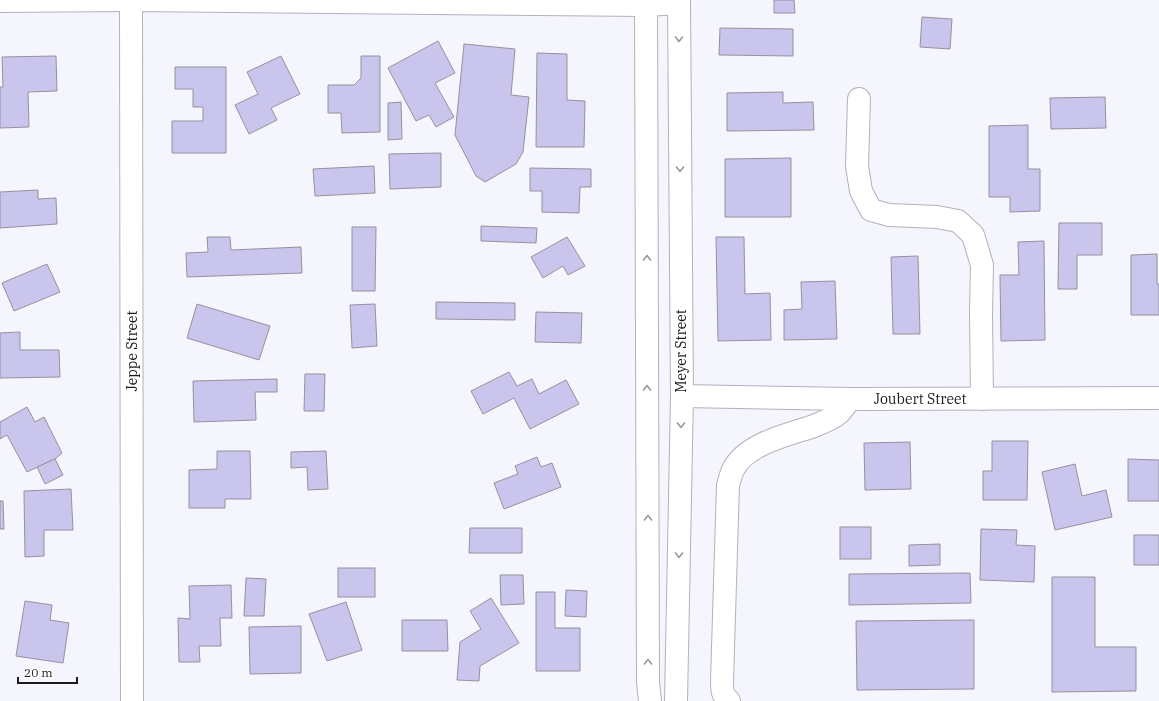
<svg xmlns="http://www.w3.org/2000/svg" width="1159" height="701" viewBox="0 0 1159 701" font-family="'IBM Plex Serif',serif">
<style>
.building{fill:#c9c5ec;stroke:#93929c}
.lines{fill:none;stroke-linecap:round;stroke-linejoin:round}
.minor-casing{stroke:#b2b1bc;stroke-width:24}
.major-casing{stroke:#b2b1bc;stroke-width:24}
.minor{stroke:#fff;stroke-width:22}
.major{stroke:#fff;stroke-width:22}
.oneway{stroke:#98989a}
.labels{text-anchor:middle;dominant-baseline:central;stroke-width:3.5;stroke-linejoin:round;paint-order:stroke}
.street-label{font-size:14px;fill:#1b1b1f;stroke:#fff}
</style>
<rect width="100%" height="100%" fill="#f5f5fe"/>
<g class="building">
<polygon points="774,0 794,0 795,13 774,13"/>
<polygon points="922,17 952,19 950,49 920,47"/>
<polygon points="720,28 793,29 793,56 719,55"/>
<polygon points="438,41 455,73 435,83 454,117 436,127 429,115 416,121 388,68"/>
<polygon points="464,44 515,49 511,95 529,97 523,152 516,164 485,182 476,176 455,135"/>
<polygon points="537,53 567,54 567,100 585,101 584,147 536,147"/>
<polygon points="56,56 57,91 28,92 29,127 0,128 0,87 3,87 2,57"/>
<polygon points="281,56 300,94 271,108 277,120 249,134 235,105 258,94 247,72"/>
<polygon points="361,56 380,56 380,132 342,133 341,113 328,113 328,85 354,85 361,78"/>
<polygon points="175,67 226,67 226,153 172,153 172,121 203,121 203,107 193,107 193,89 175,89"/>
<polygon points="783,92 783,103 813,102 814,130 727,131 727,93"/>
<polygon points="1105,97 1106,128 1051,129 1050,98"/>
<polygon points="401,102 402,139 388,140 388,103"/>
<polygon points="1028,125 1028,169 1040,169 1040,211 1010,212 1010,197 989,197 989,126"/>
<polygon points="441,153 441,187 390,189 389,154"/>
<polygon points="791,158 791,217 725,217 725,159"/>
<polygon points="374,166 375,193 315,196 313,169"/>
<polygon points="530,168 591,169 591,187 580,187 579,213 542,212 542,191 530,191"/>
<polygon points="38,190 38,199 56,198 57,224 0,228 0,192"/>
<polygon points="1059,223 1102,223 1102,255 1077,255 1077,289 1058,289"/>
<polygon points="481,226 537,228 536,243 481,241"/>
<polygon points="352,227 376,227 375,291 352,291"/>
<polygon points="207,237 230,237 231,250 301,247 302,273 187,277 186,253 208,252"/>
<polygon points="567,237 585,266 568,275 563,266 543,278 531,257"/>
<polygon points="716,237 744,237 745,294 770,293 771,340 718,341"/>
<polygon points="1044,241 1045,340 1001,341 1000,275 1019,275 1018,242"/>
<polygon points="1157,254 1157,284 1159,284 1159,315 1131,315 1131,255"/>
<polygon points="918,256 920,334 893,334 891,257"/>
<polygon points="47,264 60,292 14,311 2,283"/>
<polygon points="835,281 837,339 784,340 784,310 802,309 801,282"/>
<polygon points="436,302 515,303 515,320 436,319"/>
<polygon points="197,304 270,326 259,360 187,338"/>
<polygon points="375,304 377,346 352,348 350,305"/>
<polygon points="536,312 582,313 581,343 535,342"/>
<polygon points="20,332 20,350 59,350 60,377 0,378 0,333"/>
<polygon points="509,372 517,386 532,379 539,394 566,380 579,404 530,429 514,398 483,414 471,391"/>
<polygon points="305,374 325,374 324,411 304,411"/>
<polygon points="277,379 277,392 255,392 256,420 194,422 193,381"/>
<polygon points="27,407 35,422 44,417 62,453 55,459 27,472 7,435 0,439 0,422"/>
<polygon points="992,441 1028,441 1027,500 983,500 983,471 992,471"/>
<polygon points="910,442 911,489 865,490 864,443"/>
<polygon points="217,451 250,451 251,499 225,499 225,508 189,508 189,470 217,469"/>
<polygon points="326,451 328,489 308,490 307,467 291,468 291,452"/>
<polygon points="537,457 541,467 552,463 561,487 504,509 494,483 518,474 515,466"/>
<polygon points="55,459 63,475 45,484 37,467"/>
<polygon points="1128,459 1159,460 1159,501 1128,501"/>
<polygon points="1075,464 1082,496 1106,490 1112,517 1055,530 1042,472"/>
<polygon points="71,489 73,530 44,530 44,556 25,557 24,491"/>
<polygon points="0,501 3,501 4,529 0,529"/>
<rect x="840" y="527" width="31" height="32"/>
<polygon points="470,528 522,528 522,553 469,553"/>
<polygon points="981,529 1017,530 1016,545 1035,546 1034,582 980,580"/>
<rect x="1134" y="535" width="25" height="30"/>
<polygon points="940,544 940,565 909,566 909,545"/>
<rect x="338" y="568" width="37" height="29"/>
<polygon points="970,573 971,603 849,605 849,574"/>
<polygon points="500,575 523,575 524,604 501,605"/>
<polygon points="1052,577 1095,577 1095,647 1136,647 1136,691 1052,692"/>
<polygon points="246,578 266,579 264,616 244,616"/>
<polygon points="231,585 232,618 220,618 221,646 199,646 200,662 179,662 178,618 190,619 189,586"/>
<polygon points="566,590 587,591 586,617 565,616"/>
<polygon points="536,592 555,592 555,628 580,628 580,671 536,671"/>
<polygon points="491,598 519,643 480,666 479,681 457,680 460,642 481,629 470,611"/>
<polygon points="25,601 52,605 50,620 69,623 63,663 16,656"/>
<polygon points="346,602 362,650 327,661 309,614"/>
<polygon points="402,620 447,620 448,651 402,651"/>
<polygon points="974,620 974,689 857,690 856,621"/>
<polygon points="301,626 301,673 250,674 249,627"/>
</g>
<g class="lines">
<defs>
<g id="minor">
<polyline points="131,0 132,701"/>
<polyline points="0,1 131,0 646,5 679,3"/>
<polyline points="859,99 857,166 861,191 871,210 889,215 937,217 958,221 973,235 982,265 981,313 982,399"/>
<polyline points="682,396 850,399 1159,398"/>
<path d="M729,701C722,696 722,689 722,681L728,485C730,479 731,473 734,468C747,444 787,435 811,427C821,423 831,420 839,413C843,409 847,403 850,399"/>
</g>
<g id="major">
<polyline points="646,0 648,682 650,701"/>
<polyline points="676,701 682,396 679,0"/>
</g>
</defs>
<use href="#minor" class="minor-casing"/>
<use href="#major" class="major-casing"/>
<use href="#minor" class="minor"/>
<use href="#major" class="major"/>
</g>
<defs><path id="oneway-chevron" d="M-2-3.5L2.5 0L-2 3.5" fill="none" stroke-width="1.6" stroke-linecap="round" stroke-linejoin="round"/></defs>
<g class="oneway">
<use href="#oneway-chevron" transform="translate(679 39) rotate(90)"/>
<use href="#oneway-chevron" transform="translate(680 169) rotate(90)"/>
<use href="#oneway-chevron" transform="translate(647 258) rotate(-90)"/>
<use href="#oneway-chevron" transform="translate(647 388) rotate(-90)"/>
<use href="#oneway-chevron" transform="translate(681 425) rotate(91)"/>
<use href="#oneway-chevron" transform="translate(648 518) rotate(-90)"/>
<use href="#oneway-chevron" transform="translate(679 555) rotate(91)"/>
<use href="#oneway-chevron" transform="translate(648 662) rotate(-90)"/>
</g>
<g class="labels">
<g class="street-label">
<text transform="translate(132 351) rotate(-90)">Jeppe Street</text>
<text transform="translate(681 351) rotate(-90)">Meyer Street</text>
<text x="920" y="399">Joubert Street</text>
</g>
</g>
<path d="M18 677v6h59v-6" fill="none" stroke="#1b1b1f" stroke-width="2"/>
<text x="24" y="677" font-size="12" fill="#1b1b1f" stroke="#ffffff" stroke-width="3" paint-order="stroke">20 m</text>
</svg>
